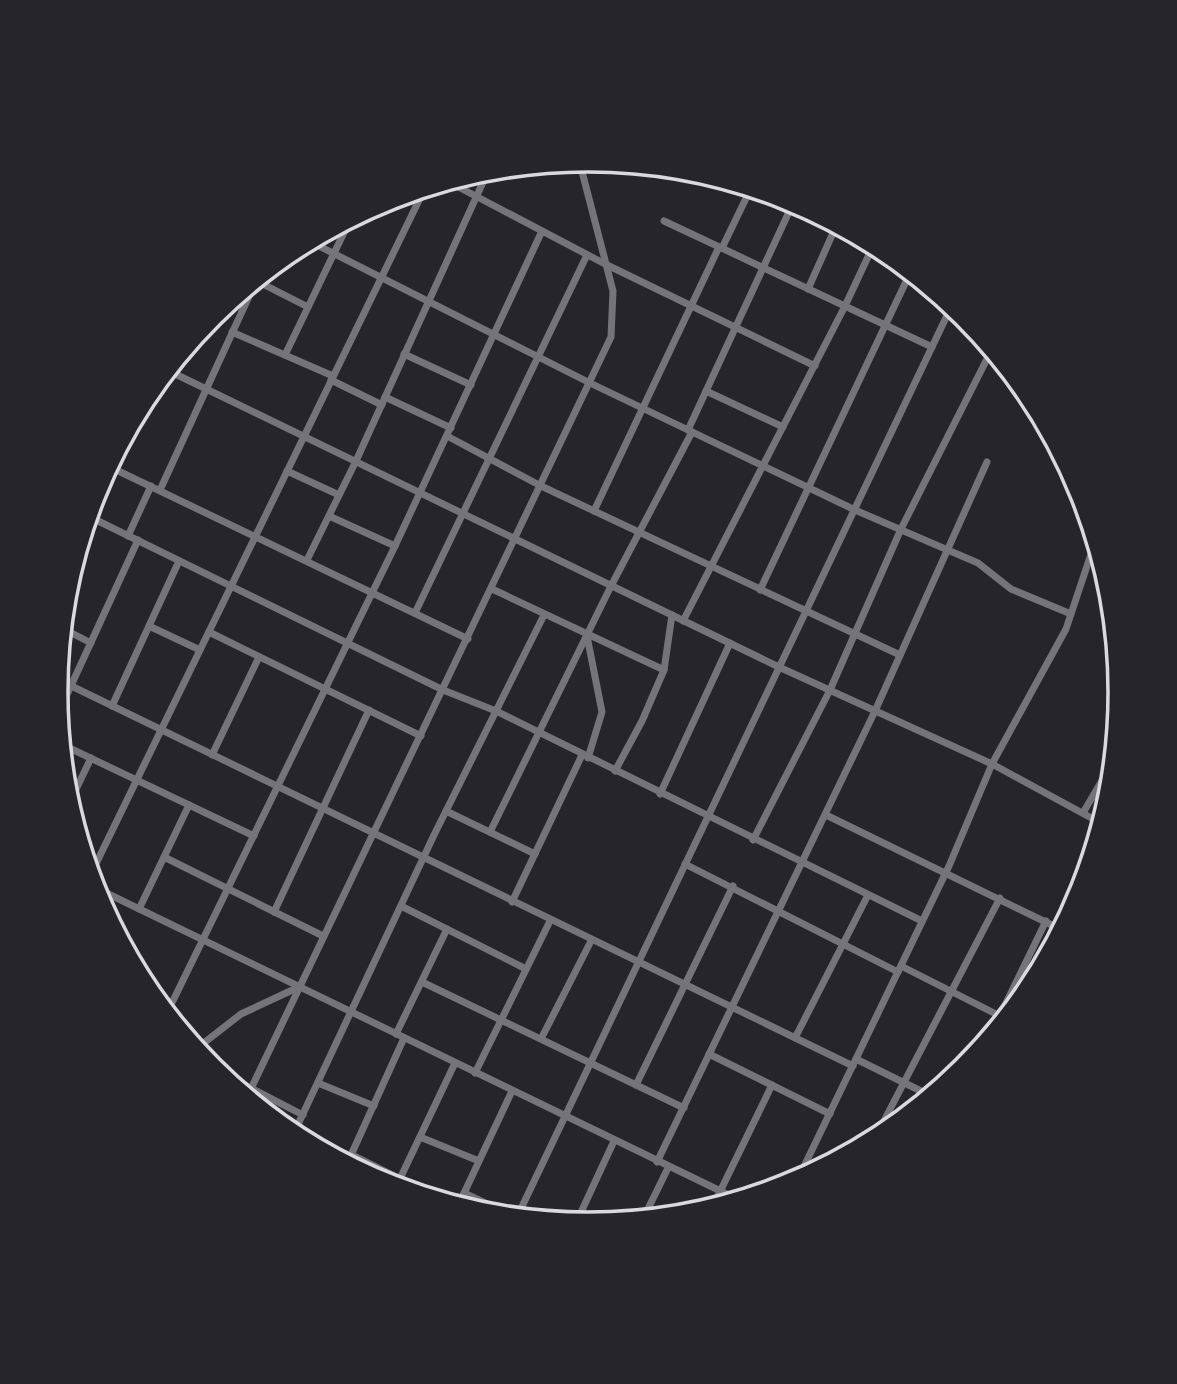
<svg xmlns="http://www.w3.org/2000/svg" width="1177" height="1384" viewBox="0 0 1177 1384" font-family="'IBM Plex Sans',sans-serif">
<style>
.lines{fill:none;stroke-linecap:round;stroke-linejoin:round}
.street{stroke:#757478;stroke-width:7}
.rim{fill:none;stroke:#dad9de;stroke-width:3.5}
</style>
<rect width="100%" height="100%" fill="#27252c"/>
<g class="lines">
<g class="street">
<polyline points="447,181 605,264 815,366"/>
<polyline points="664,221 932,347"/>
<polyline points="309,241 590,383 855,510 978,563 1011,589 1071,614"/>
<polyline points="722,248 751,188"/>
<polyline points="255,280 308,307"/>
<polyline points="808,289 837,224"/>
<polyline points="232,332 333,376"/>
<polyline points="404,354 471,385"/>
<polyline points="285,355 351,218"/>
<polyline points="167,370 781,668 992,764 1095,820 1100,830"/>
<polyline points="331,380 382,405"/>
<polyline points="706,391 783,427"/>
<polyline points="385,397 451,428"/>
<polyline points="688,430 794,201"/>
<polyline points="447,436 541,486 900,655"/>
<polyline points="108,466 468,639"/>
<polyline points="287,471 339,495"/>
<polyline points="160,490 256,281"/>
<polyline points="594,511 719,247"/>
<polyline points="88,516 443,690 496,711 922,921"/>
<polyline points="329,516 395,546"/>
<polyline points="128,536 151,486"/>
<polyline points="307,560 356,461 489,169"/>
<polyline points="492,589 664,670"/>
<polyline points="760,590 911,271"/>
<polyline points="415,613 587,255"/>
<polyline points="683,621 845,306 874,244"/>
<polyline points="149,626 200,650"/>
<polyline points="62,628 91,643"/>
<polyline points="209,632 421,736"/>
<polyline points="587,636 602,712 588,758"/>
<polyline points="57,679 853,1066"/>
<polyline points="112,706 179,561"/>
<polyline points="58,714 138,540"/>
<polyline points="61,744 254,836"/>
<polyline points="212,755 259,657"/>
<polyline points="615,771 642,721 664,670 672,615"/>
<polyline points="660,794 730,643"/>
<polyline points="69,804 91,758"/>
<polyline points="446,811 535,854"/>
<polyline points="1083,813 1114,760"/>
<polyline points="826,815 1062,930"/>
<polyline points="490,832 611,586 692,432"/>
<polyline points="753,840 830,690 901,529 992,349"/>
<polyline points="164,857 323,936"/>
<polyline points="685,864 898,972"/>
<polyline points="90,876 425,188"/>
<polyline points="94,887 739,1200"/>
<polyline points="512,902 582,755"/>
<polyline points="401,906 526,969"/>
<polyline points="139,909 189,805"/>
<polyline points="274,912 369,710"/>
<polyline points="901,966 1006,1019"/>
<polyline points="422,982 684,1108"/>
<polyline points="167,1013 395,546 542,231"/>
<polyline points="396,1034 447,929"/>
<polyline points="795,1038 868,895"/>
<polyline points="541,1039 591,941"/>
<polyline points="988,1040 1046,921"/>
<polyline points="196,1049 241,1014 299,987"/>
<polyline points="709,1054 830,1114"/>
<polyline points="856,1059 931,1096"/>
<polyline points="210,1067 303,1115"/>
<polyline points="475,1073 550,921"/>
<polyline points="318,1083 374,1106"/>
<polyline points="636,1085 733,886"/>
<polyline points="941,1088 942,1088"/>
<polyline points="247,1097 611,337 613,291 579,160"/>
<polyline points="293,1135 434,835 544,615"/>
<polyline points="420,1137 479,1161"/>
<polyline points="874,1140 1000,898"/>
<polyline points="352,1155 400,1179"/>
<polyline points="657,1162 875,711 987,462"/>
<polyline points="347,1164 404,1038"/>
<polyline points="797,1181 949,866 992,764 1066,629 1096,539"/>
<polyline points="396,1187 455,1063"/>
<polyline points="464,1193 515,1217"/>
<polyline points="458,1206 512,1091"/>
<polyline points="712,1208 772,1085"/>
<polyline points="517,1217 952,305"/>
<polyline points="643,1219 668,1168"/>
<polyline points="576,1223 614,1141"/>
</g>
</g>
<path d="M0 0H1177V1384H0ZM68 692a520 520 0 1 1 1040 0a520 520 0 1 1-1040 0Z" fill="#27252c" fill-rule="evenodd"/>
<path class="rim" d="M68 692a520 520 0 1 1 1040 0a520 520 0 1 1-1040 0Z"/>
</svg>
